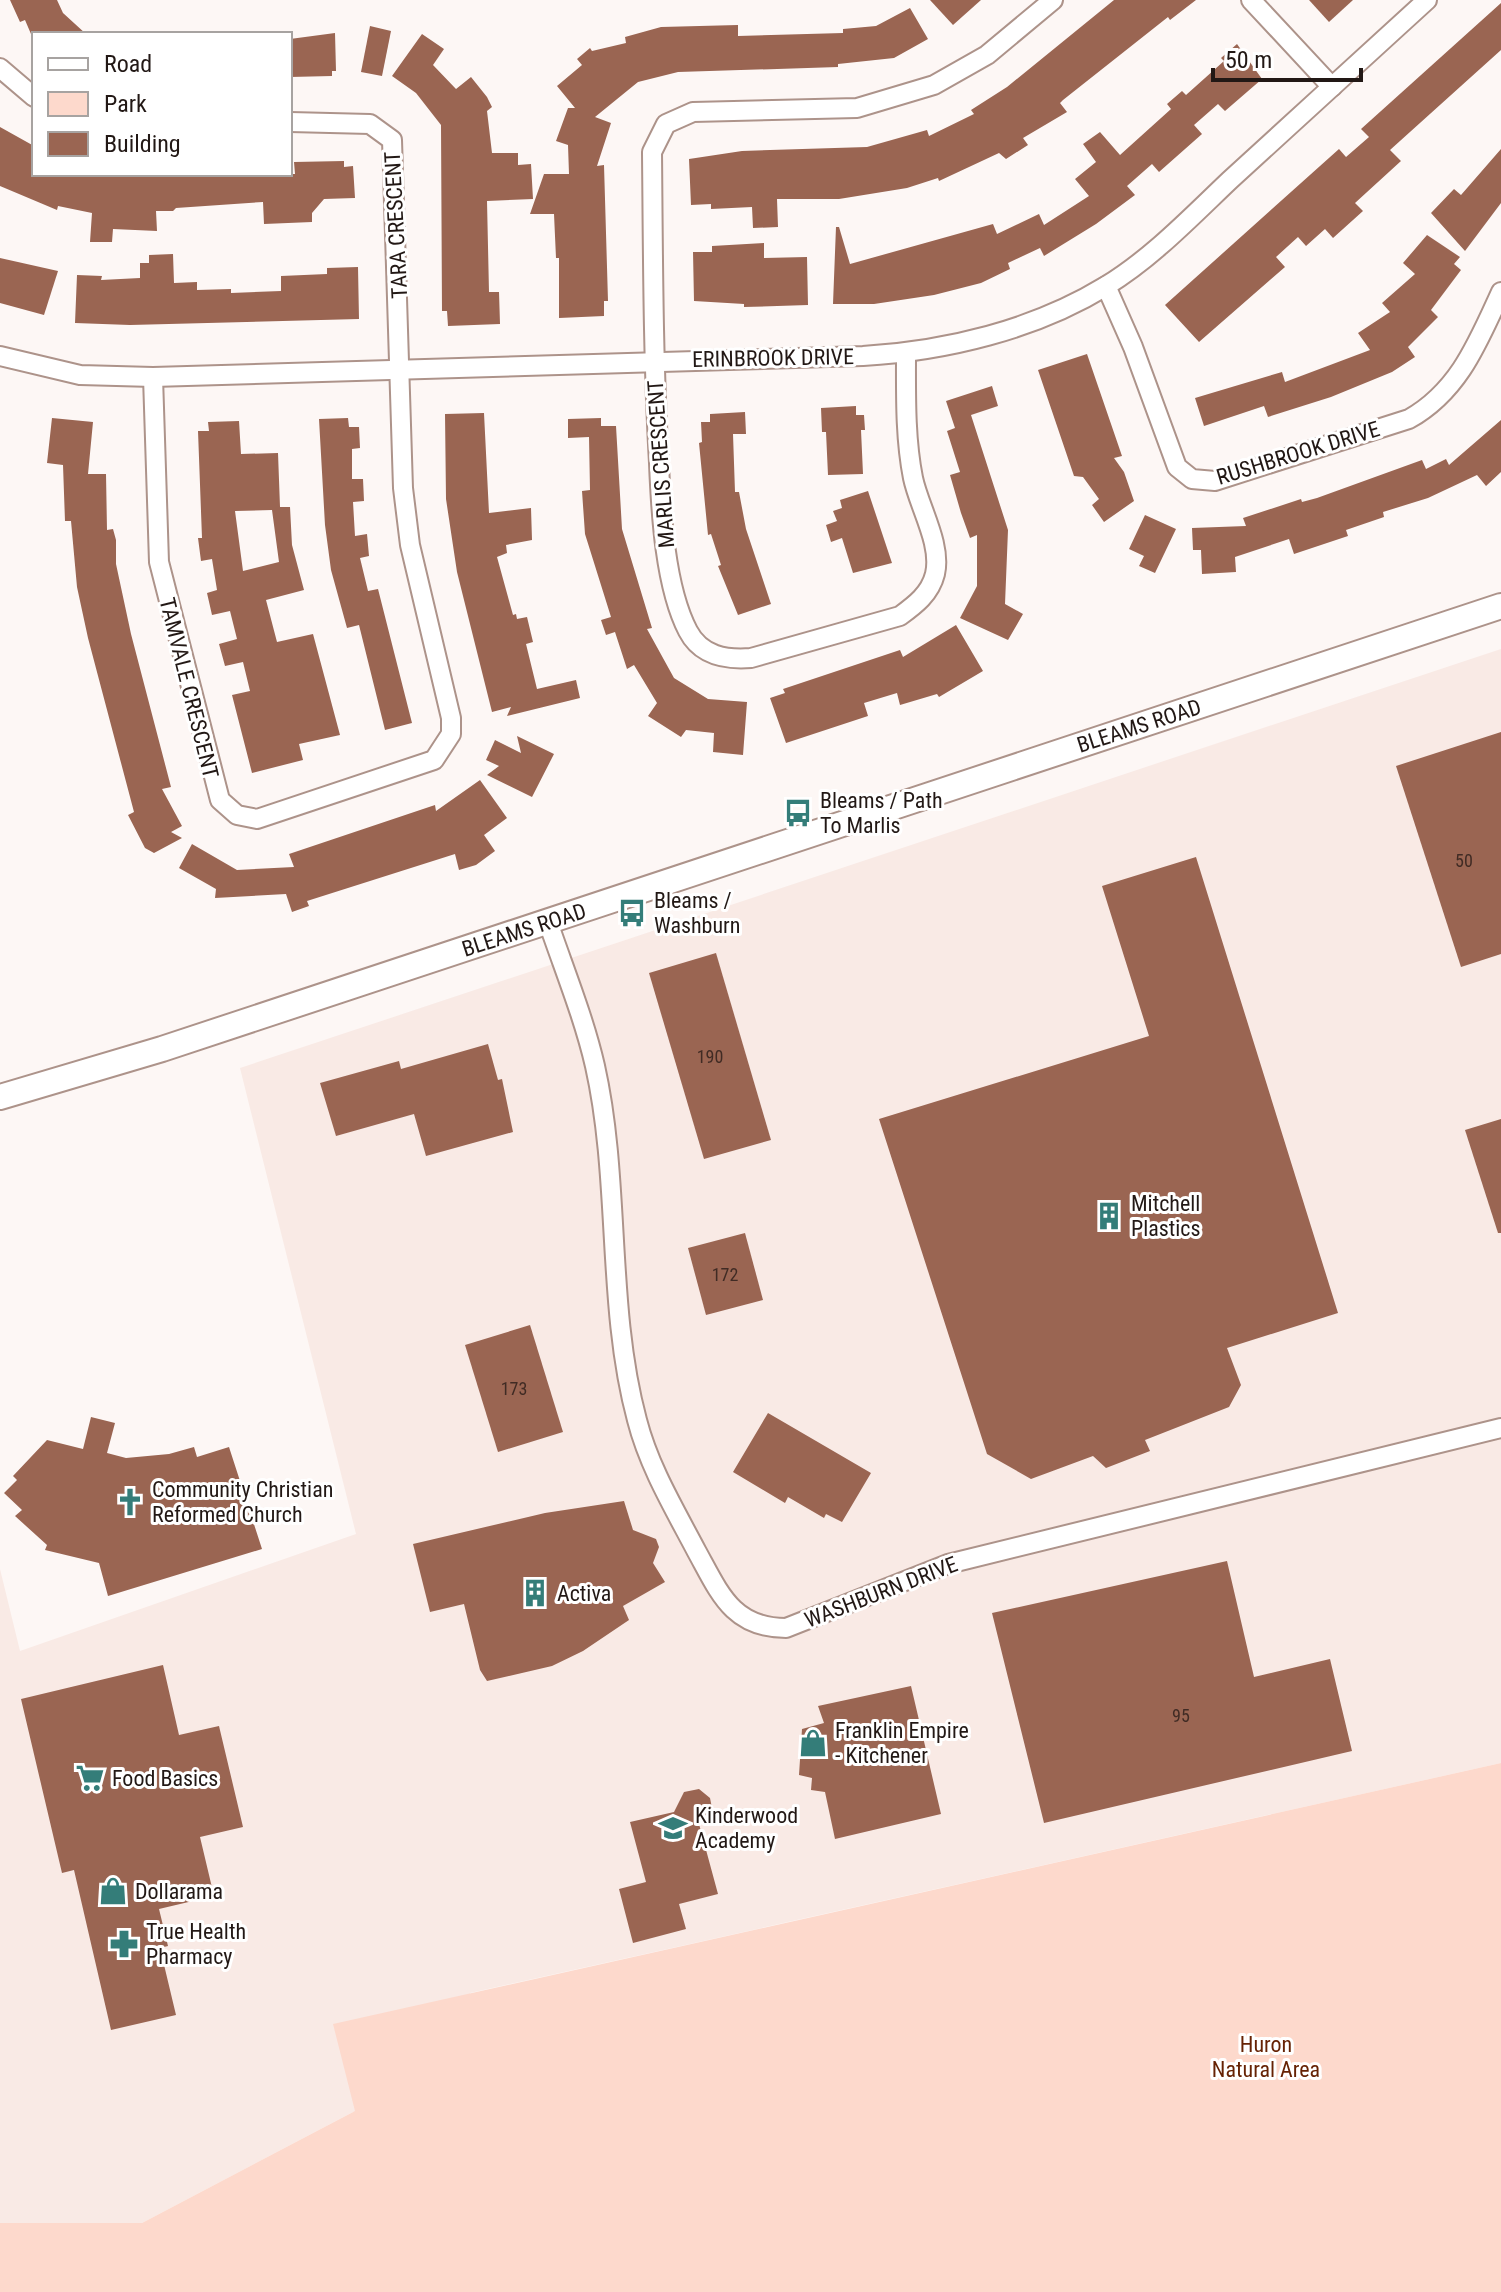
<svg xmlns="http://www.w3.org/2000/svg" width="1501" height="2292" viewBox="0 0 1501 2292" font-family="'Roboto Condensed',sans-serif">
<style>
.built{fill:#f9eae5}
.green{fill:#fdd9cc}
.building{fill:#9a6552;fill-rule:evenodd}
.lines{fill:none;stroke-linecap:round;stroke-linejoin:round}
.minor-casing{stroke:#ad938a;stroke-width:22}
.major-casing{stroke:#ad938a;stroke-width:28}
.minor{stroke:#fff;stroke-width:18}
.major{stroke:#fff;stroke-width:24}
.labels{text-anchor:middle;dominant-baseline:central;stroke-width:6;stroke-linejoin:round;paint-order:stroke}
.number-label{font-size:18px;fill:#402b24}
.street-label{font-size:22px;fill:#221815;stroke:#fff}
.poi-label{font-size:22px;fill:#221815;stroke:#fff;text-anchor:start}
.park-label{font-size:22px;fill:#662204;stroke:#fff}
</style>
<rect width="100%" height="100%" fill="#fdf7f5"/>
<polygon class="built" points="1501,649 1501,1763 470,1993 448,2115 353,2112 142,2223 0,2223 0,1569 20,1651 356,1534 240,1068"/>
<polygon class="green" points="1501,1763 1501,2292 0,2292 0,2223 142,2223 355,2111 333,2024"/>
<g class="building">
<polygon points="10,0 57,0 63,13 86,34 31,34 25,20 20,22"/>
<polygon points="930,0 981,0 953,25"/>
<polygon points="1114,0 1196,0 1170,20 1168,17 1063,100 1060,103 1067,112 1023,138 1028,145 1006,159 999,153 939,181 938,178 907,188 839,199 777,199 778,227 753,228 752,207 711,209 711,204 691,205 689,159 742,151 867,147 927,130 929,136 974,114 971,110 1007,87"/>
<polygon points="1309,0 1353,0 1329,22"/>
<polygon points="1501,3 1501,50 1390,150 1401,161 1355,203 1363,211 1333,238 1325,229 1306,246 1298,237 1276,257 1285,267 1199,342 1165,305 1339,149 1346,157 1369,137 1361,129"/>
<polygon points="910,8 928,39 894,58 838,64 838,67 678,72 638,82 595,117 611,123 597,166 604,165 608,301 604,301 604,316 559,318 559,258 556,258 554,214 530,214 544,174 569,174 568,145 556,141 568,108 575,108 557,86 582,65 577,59 590,48 592,51 626,43 625,37 661,27 738,25 738,36 843,33 843,29 876,26"/>
<polygon points="370,26 391,31 382,76 361,72"/>
<polygon points="335,33 336,71 332,71 332,76 290,77 290,39"/>
<polygon points="422,34 444,49 433,65 456,89 471,77 487,97 492,107 487,111 492,153 518,153 518,165 531,164 533,199 487,201 489,292 499,292 500,324 448,326 447,311 442,311 441,125 416,93 392,76"/>
<polygon points="1237,44 1262,79 1225,111 1218,104 1194,125 1202,134 1159,172 1152,164 1127,186 1135,195 1096,224 1044,256 1040,248 1008,263 1010,269 981,283 934,295 874,304 833,304 836,227 839,227 850,264 993,224 997,234 1039,214 1044,225 1089,196 1075,179 1096,162 1083,144 1100,132 1120,155 1171,109 1167,104 1182,91 1186,95 1224,61 1221,58"/>
<polygon points="0,127 34,146 34,174 295,174 294,162 344,161 344,167 353,166 355,198 324,199 312,213 312,222 264,224 263,202 176,208 173,211 156,211 157,231 113,229 112,242 90,242 92,213 58,206 57,210 0,186"/>
<polygon points="1501,149 1501,203 1465,251 1431,213 1454,189 1461,195"/>
<polygon points="1427,235 1460,257 1454,264 1461,270 1431,310 1438,317 1408,347 1415,357 1392,372 1331,397 1268,417 1264,406 1204,426 1195,398 1282,372 1285,382 1370,350 1358,333 1390,312 1382,303 1415,274 1403,263"/>
<polygon points="764,243 764,258 807,257 808,305 744,307 744,304 694,301 693,252 712,252 712,246"/>
<polygon points="173,254 174,283 197,282 197,290 231,289 231,293 281,291 281,276 327,274 327,268 358,267 359,319 130,325 75,323 77,275 102,276 101,280 140,278 140,263 149,263 149,255"/>
<polygon points="0,258 58,271 44,315 0,303"/>
<polygon points="1087,354 1122,456 1114,458 1124,472 1134,501 1104,522 1092,505 1099,499 1083,477 1074,476 1038,370"/>
<polygon points="992,386 998,406 971,415 1008,530 1005,604 1023,614 1008,640 960,618 977,586 977,535 970,538 961,513 950,475 960,472 947,431 955,428 946,401"/>
<polygon points="856,406 856,415 864,415 865,430 861,430 863,474 828,475 826,432 822,432 821,408"/>
<polygon points="745,412 746,434 733,434 735,492 739,492 746,529 771,604 738,615 718,566 721,565 711,534 708,535 699,443 702,442 701,422 710,422 710,414"/>
<polygon points="484,413 489,513 531,508 532,540 506,545 507,553 497,557 513,615 516,614 517,619 527,617 533,642 526,644 537,689 576,680 580,698 507,716 511,707 492,712 457,572 446,499 445,414"/>
<polygon points="52,418 93,422 88,474 106,474 107,530 113,529 116,540 116,564 131,634 171,787 162,789 182,826 171,832 182,838 154,853 145,848 128,815 134,812 88,638 77,587 71,521 65,521 63,465 47,463"/>
<polygon points="348,418 349,427 359,427 360,448 352,449 352,479 363,479 364,501 353,502 355,536 367,534 369,556 360,558 368,591 378,589 412,723 385,730 359,625 347,628 331,570 325,525 319,419"/>
<polygon points="601,418 601,426 616,426 622,529 652,628 647,629 674,678 708,699 747,702 743,755 713,752 714,733 686,730 681,737 648,716 657,703 634,665 627,669 615,632 606,635 601,620 611,617 585,534 582,491 590,490 589,437 568,438 568,419"/>
<polygon points="1501,420 1501,472 1486,486 1477,475 1428,498 1383,512 1384,517 1346,530 1348,536 1294,554 1289,539 1235,557 1236,572 1202,574 1201,550 1193,550 1192,528 1246,526 1243,518 1301,499 1302,502 1317,498 1422,460 1426,469 1446,459 1449,465"/>
<path d="M239,421L241,454L278,453L280,507H290L292,545L304,590L266,600L277,642L313,634L340,735L299,744L303,760L252,773L232,695L250,691L243,662L225,666L219,644L237,639L230,611L212,615L207,593L217,590L212,559L201,561L198,538H202L198,431H209L208,422ZM272,510L279,562L243,571L235,511Z"/>
<polygon points="868,491 892,563 853,573 842,538 831,542 826,525 837,521 833,511 842,508 840,500"/>
<polygon points="1145,515 1176,529 1155,573 1139,566 1144,556 1129,549"/>
<polygon points="956,625 983,671 939,697 937,694 900,705 897,693 864,703 868,716 786,743 770,698 785,693 783,689 900,650 903,657"/>
<polygon points="1501,732 1501,954 1461,967 1396,766"/>
<polygon points="517,736 554,754 532,797 487,775 499,766 486,760 495,740 521,753"/>
<polygon points="480,780 507,818 484,835 495,851 476,865 459,870 455,854 307,901 309,906 292,912 286,894 215,898 216,889 179,868 192,844 237,870 294,867 289,854 435,805 436,811"/>
<polygon points="1196,857 1338,1313 1227,1348 1241,1385 1229,1407 1145,1440 1150,1451 1106,1468 1093,1456 1031,1479 987,1454 879,1119 1149,1036 1102,886"/>
<polygon points="716,953 771,1140 704,1159 649,973"/>
<polygon points="488,1044 498,1080 502,1079 513,1132 426,1156 414,1114 336,1136 320,1083 399,1061 401,1069"/>
<polygon points="1501,1119 1501,1233 1498,1233 1465,1130"/>
<polygon points="745,1233 763,1300 706,1315 688,1248"/>
<polygon points="530,1325 563,1432 498,1452 465,1345"/>
<polygon points="768,1413 871,1473 842,1522 826,1514 824,1518 788,1497 785,1503 733,1472"/>
<polygon points="91,1417 115,1423 107,1453 126,1458 169,1454 194,1447 197,1457 229,1447 262,1549 108,1596 99,1563 45,1550 47,1545 15,1516 22,1510 4,1493 17,1480 13,1476 47,1440 83,1449"/>
<polygon points="624,1501 633,1530 656,1539 659,1547 653,1563 665,1582 623,1606 629,1620 583,1651 552,1666 487,1681 480,1670 464,1604 430,1612 413,1544 545,1513"/>
<polygon points="1227,1561 1254,1677 1330,1659 1352,1751 1044,1823 992,1613"/>
<polygon points="163,1665 179,1735 219,1726 243,1827 200,1837 214,1896 159,1909 168,1946 160,1948 176,2015 111,2030 74,1870 62,1873 21,1699"/>
<polygon points="911,1686 941,1814 835,1839 825,1792 811,1790 812,1778 799,1775 802,1729 824,1723 818,1706"/>
<polygon points="699,1789 710,1798 712,1808 699,1824 718,1894 679,1904 686,1929 633,1943 619,1889 646,1882 630,1822 674,1812 684,1792"/>
</g>
<g class="lines">
<defs>
<g id="minor">
<polyline points="1251,0 1332,87"/>
<polyline points="0,68 34,97"/>
<path d="M1106,286L1133,347L1177,467L1192,479L1215,481L1409,419C1459,391 1478,342 1501,292"/>
<path d="M906,353C906,394 905,438 913,478C919,507 942,544 935,574C930,594 915,605 900,616L751,658C726,660 701,656 688,631C665,587 661,513 659,463C653,360 653,256 652,152L666,124L693,112L857,108L934,85L987,55L1053,0"/>
<path d="M0,356L80,375L153,377L863,356C946,351 1034,330 1106,286C1152,258 1191,217 1230,180C1296,120 1361,60 1427,0"/>
<polyline points="153,377 159,562 220,800 237,815 257,819 434,760 451,734 451,718 410,545 403,488 392,140 370,124 290,122"/>
<path d="M548,922C564,969 584,1018 595,1066C621,1182 606,1305 637,1420C649,1467 675,1510 697,1552C720,1594 733,1628 786,1628L948,1564L1501,1428"/>
</g>
<polyline id="major" points="0,1097 162,1049 1501,606"/>
</defs>
<use href="#minor" class="minor-casing"/>
<use href="#major" class="major-casing"/>
<use href="#minor" class="minor"/>
<use href="#major" class="major"/>
</g>
<defs>
<symbol id="bus-bare" viewBox="-9 -9 18 18"><path d="M-5-6H5V4H4V6H2V4H-2V6H-4V4H-5ZM-3.5-4V0h7V-4ZM-3.5 1.2v1.5H-2V1.2ZM2 1.2v1.5H3.5V1.2Z" fill="#347d79" stroke="#fff" stroke-width="2.5" paint-order="stroke"/></symbol>
<symbol id="building-bare" viewBox="-9 -9 18 18"><path d="M-4-6H4V6H1V3H-1V6H-4ZM-2.5-4.3h1.7v1.8h-1.7ZM.8-4.3h1.7v1.8H.8ZM-2.5-1h1.7V.8h-1.7ZM.8-1h1.7V.8H.8Z" fill="#347d79" stroke="#fff" stroke-width="2.5" paint-order="stroke"/></symbol>
<symbol id="church-bare" viewBox="-9 -9 18 18"><path d="M-1.2-6h2.4v3.5h3.3v2.4h-3.3V6h-2.4V-.1h-3.3v-2.4h3.3Z" fill="#347d79" stroke="#fff" stroke-width="2.5" paint-order="stroke"/></symbol>
<symbol id="shop-bare" viewBox="-9 -9 18 18"><path d="M-5-2.5h2.3a2.7 3.5 0 0 1 5.4 0H5L5.5 6h-11ZM-1.5-2.5h3a1.5 2.3 0 0 0-3 0Z" fill="#347d79" stroke="#fff" stroke-width="2.5" paint-order="stroke"/></symbol>
<symbol id="supermarket-bare" viewBox="-9 -9 18 18"><path d="M-6-5.5h2.5l.6 2H6L4.5 2H-2.5L-4.4-4H-6ZM-1.5 3.2a1.3 1.3 0 1 0 .1 0ZM3 3.2a1.3 1.3 0 1 0 .1 0Z" fill="#347d79" stroke="#fff" stroke-width="2.5" paint-order="stroke"/></symbol>
<symbol id="school-bare" viewBox="-9 -9 18 18"><path d="M0-5L7-2L0 1L-7-2ZM-4 1L0 2.5L4 1V4Q0 6-4 4Z" fill="#347d79" stroke="#fff" stroke-width="2.5" paint-order="stroke"/></symbol>
<symbol id="pharmacy-bare" viewBox="-9 -9 18 18"><path d="M-2-6h4v4h4v4h-4v4h-4v-4h-4v-4h4Z" fill="#347d79" stroke="#fff" stroke-width="2.5" paint-order="stroke"/></symbol>
</defs>
<g fill-rule="evenodd">
<use href="#bus-bare" x="778" y="793" width="40" height="40"/>
<use href="#bus-bare" x="612" y="893" width="40" height="40"/>
<use href="#building-bare" x="1089" y="1196" width="40" height="40"/>
<use href="#church-bare" x="110" y="1482" width="40" height="40"/>
<use href="#building-bare" x="515" y="1573" width="40" height="40"/>
<use href="#shop-bare" x="793" y="1723" width="40" height="40"/>
<use href="#supermarket-bare" x="70" y="1758" width="40" height="40"/>
<use href="#school-bare" x="653" y="1808" width="40" height="40"/>
<use href="#shop-bare" x="93" y="1871" width="40" height="40"/>
<use href="#pharmacy-bare" x="104" y="1924" width="40" height="40"/>
</g>
<g class="labels">
<g class="number-label">
<text x="1464" y="860">50</text>
<text x="710" y="1056">190</text>
<text x="725" y="1274">172</text>
<text x="514" y="1388">173</text>
<text x="1181" y="1715">95</text>
</g>
<g class="street-label">
<text transform="translate(396 225) rotate(-93)">TARA CRESCENT</text>
<text transform="translate(773 358) rotate(-1)">ERINBROOK DRIVE</text>
<text transform="translate(1298 453) rotate(-17)">RUSHBROOK DRIVE</text>
<text transform="translate(661 464) rotate(-94)">MARLIS CRESCENT</text>
<text transform="translate(189 688) rotate(76)">TAMVALE CRESCENT</text>
<text transform="translate(1139 726) rotate(-18)">BLEAMS ROAD</text>
<text transform="translate(524 930) rotate(-18)">BLEAMS ROAD</text>
<text transform="translate(881 1592) rotate(-21)">WASHBURN DRIVE</text>
</g>
<g class="poi-label">
<text x="820" y="800">Bleams / Path<tspan x="820" dy="25">To Marlis</tspan></text>
<text x="654" y="900">Bleams /<tspan x="654" dy="25">Washburn</tspan></text>
<text x="1131" y="1203">Mitchell<tspan x="1131" dy="25">Plastics</tspan></text>
<text x="152" y="1489">Community Christian<tspan x="152" dy="25">Reformed Church</tspan></text>
<text x="557" y="1593">Activa</text>
<text x="835" y="1730">Franklin Empire<tspan x="835" dy="25">- Kitchener</tspan></text>
<text x="112" y="1778">Food Basics</text>
<text x="695" y="1815">Kinderwood<tspan x="695" dy="25">Academy</tspan></text>
<text x="135" y="1891">Dollarama</text>
<text x="146" y="1931">True Health<tspan x="146" dy="25">Pharmacy</tspan></text>
</g>
<g class="park-label">
<text x="1266" y="2044">Huron<tspan x="1266" dy="25">Natural Area</tspan></text>
</g>
</g>
<rect x="32" y="32" width="260" height="144" fill="#ffffff" stroke="#a7a3a1" stroke-width="2"/>
<rect x="48" y="58" width="40" height="12" fill="#ffffff" stroke="#a7a3a1" stroke-width="2"/>
<text x="104" y="72" font-size="24" fill="#221815">Road</text>
<rect x="48" y="92" width="40" height="24" fill="#fdd9cc" stroke="#a7a3a1" stroke-width="2"/>
<text x="104" y="112" font-size="24" fill="#221815">Park</text>
<rect x="48" y="132" width="40" height="24" fill="#9a6552" stroke="#a7a3a1" stroke-width="2"/>
<text x="104" y="152" font-size="24" fill="#221815">Building</text>
<path d="M1213 68v12h148v-12" fill="none" stroke="#221815" stroke-width="4"/>
<text x="1225" y="68" font-size="24" fill="#221815" stroke="#ffffff" stroke-width="6" paint-order="stroke">50 m</text>
</svg>
